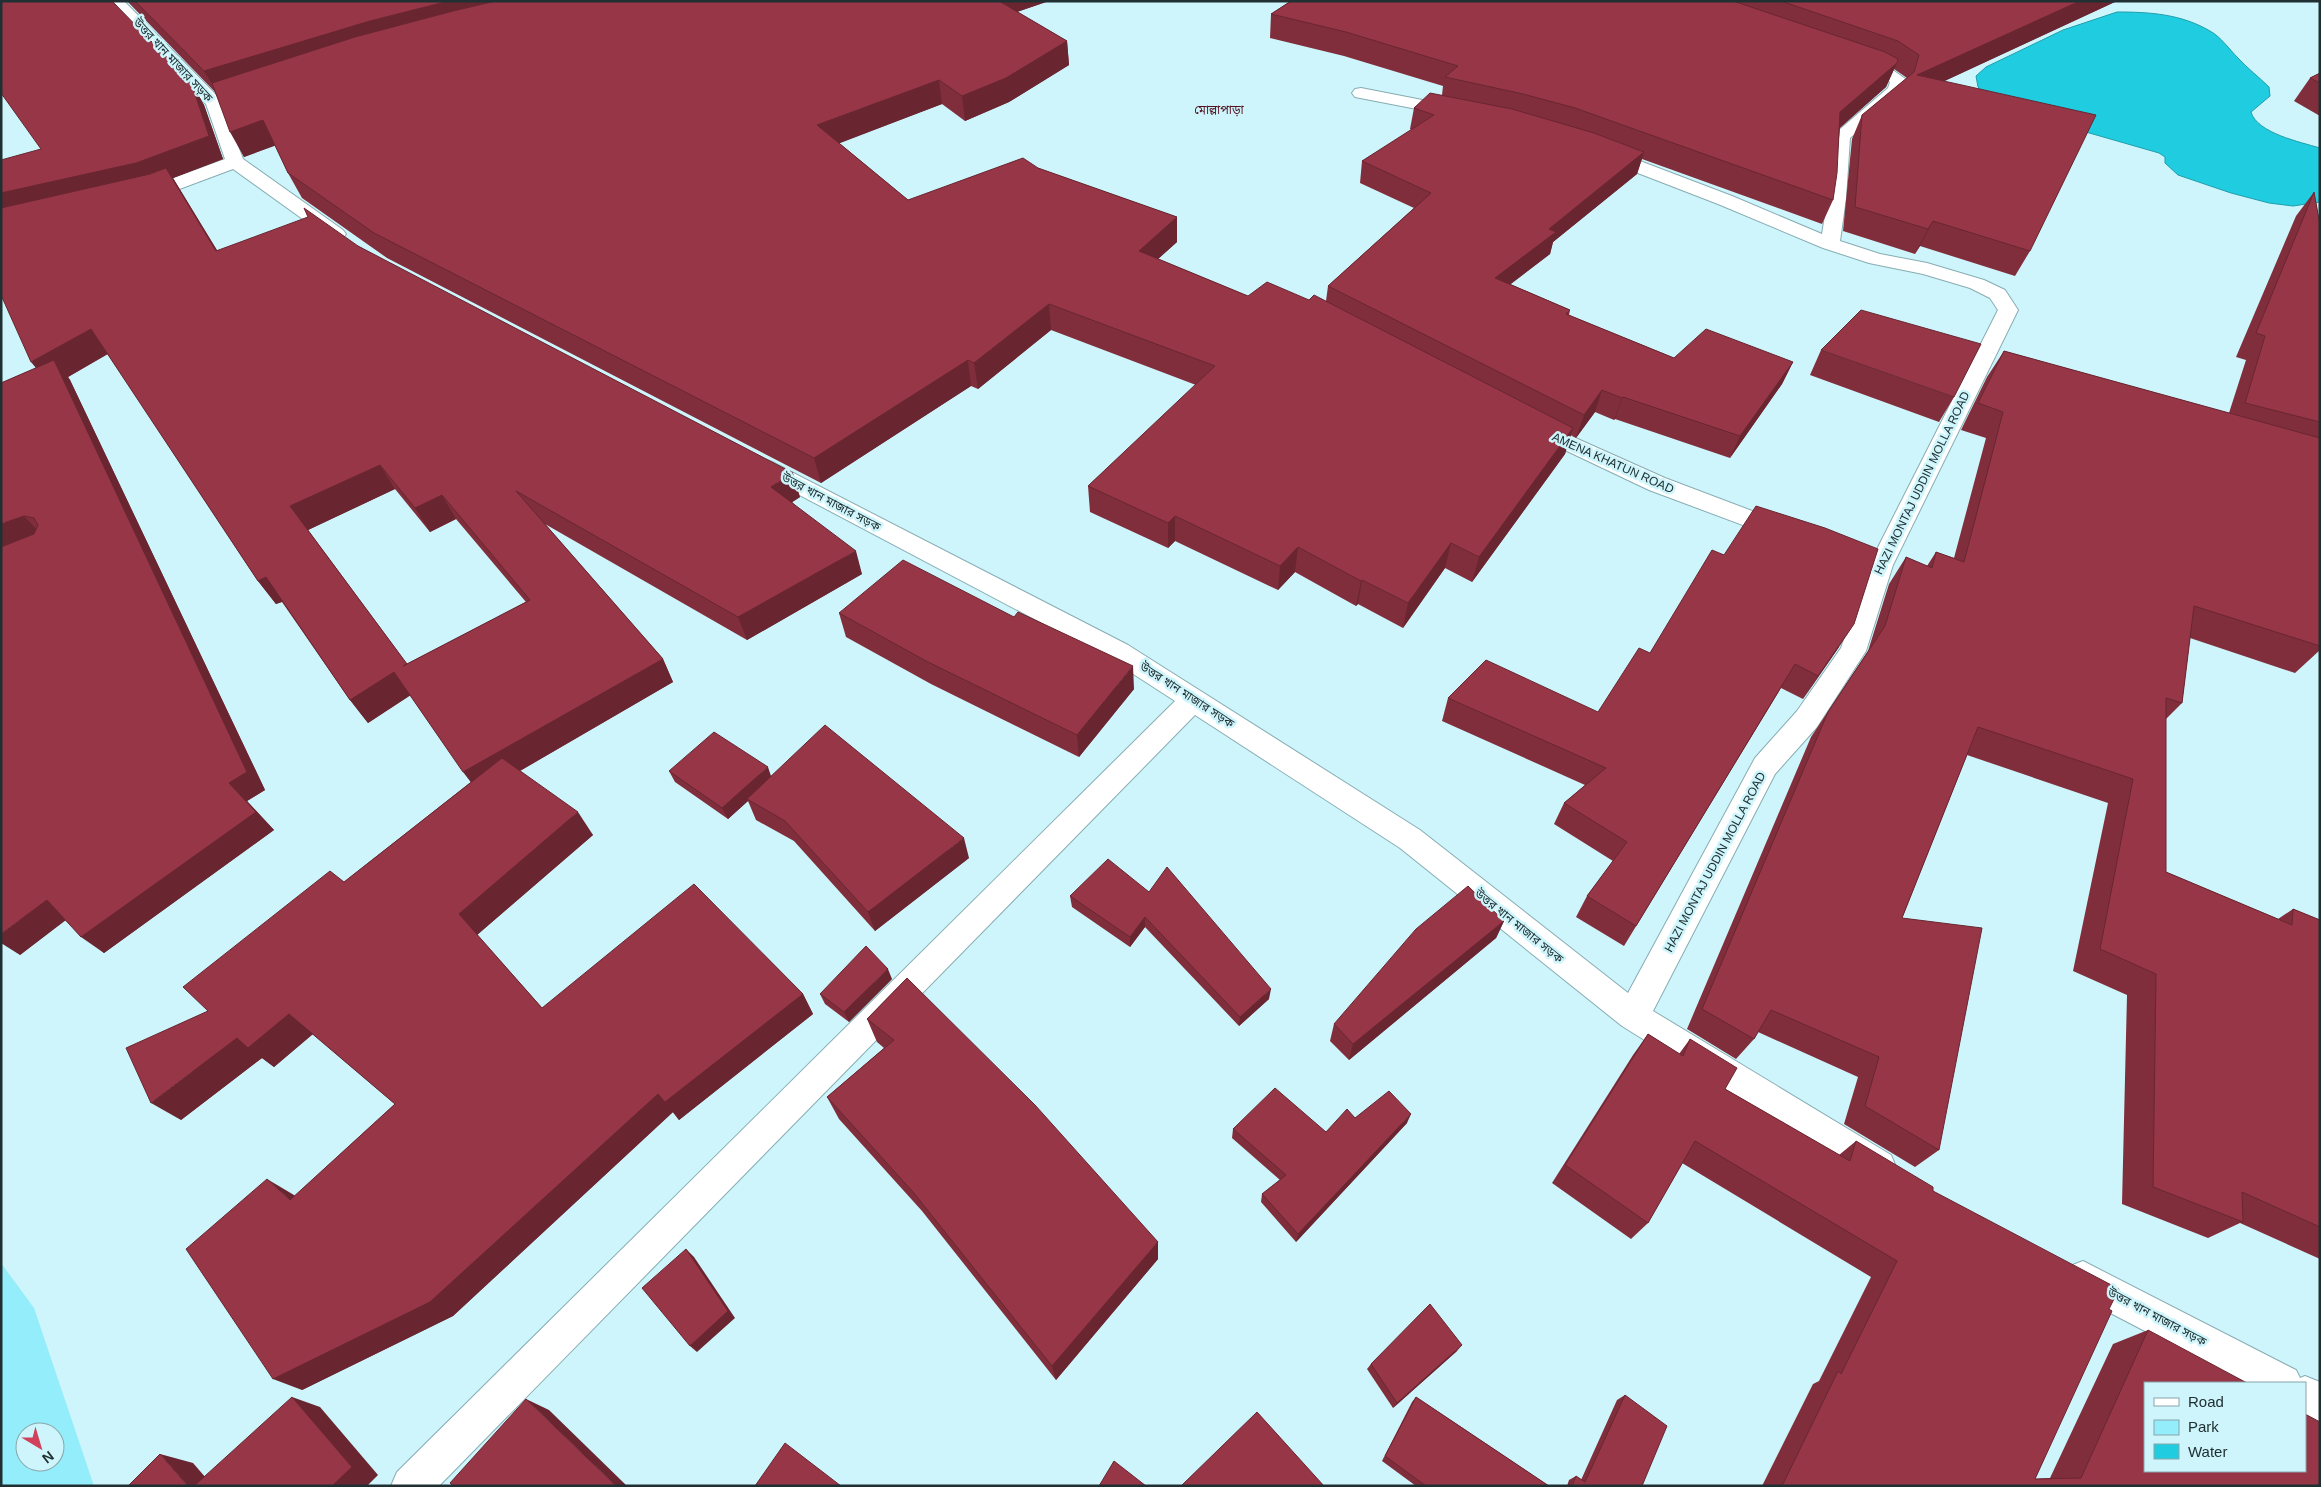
<svg xmlns="http://www.w3.org/2000/svg" width="2321" height="1487" viewBox="0 0 2321 1487" font-family="Arial,'Noto Sans Bengali',sans-serif">
<style>
.green{fill:#94edfa;fill-rule:evenodd}
.water{fill:#20cde0;stroke:#209eac}
.lines{fill:none;stroke-linecap:round;stroke-linejoin:round}
.street-casing{stroke:#87adb3;stroke-width:2}
.street{fill:#fff;fill-rule:evenodd}
.wall{fill:#812e3c;fill-rule:evenodd}
.shaded-wall{fill:#692631}
.building{fill:#963646;stroke:#692631;fill-rule:evenodd}
.labels{text-anchor:middle;dominant-baseline:central;stroke-width:5;stroke-linejoin:round;paint-order:stroke}
.street-label{font-size:12px;fill:#203032;stroke:#cdf5fb}
.far-quarter-label{font-size:12px;fill:#540f1e;stroke:#cdf5fb}
</style>
<rect width="100%" height="100%" fill="#cdf5fb"/>
<path class="green" d="M1,1263L34,1308L94,1486H1ZM25,1432H55V1462H25Z"/>
<path class="water" d="M2117,12C2150,12 2181,14 2210,31C2221,37 2229,49 2238,58C2247,68 2259,77 2269,87L2270,96L2251,112C2257,133 2300,142 2320,148V202L2293,206L2269,203L2231,193L2178,175L2165,163V157L2159,153L2079,130L1990,98L1978,87L1976,76L1986,67L2063,30Z"/>
<g class="lines">
<defs>
<g id="street">
<polygon points="107,1 124,1 220,99 243,159 343,230 346,234 343,238 336,240 329,238 233,169 150,200 143,202 136,200 134,196 136,192 225,159 206,104"/>
<path d="M1858,57L1887,66L1907,80L1902,94L1850,138L1846,198L1840,241L1880,254L1927,263L1984,280L2005,290L2018,310L1893,565L1866,651L1817,727L1775,774L1653,1011L1891,1155L1896,1167L1891,1179L1879,1184L1867,1179L1622,1026L1400,848L1195,715L439,1486H391L397,1472L1175,701L1110,659L756,472L752,467L756,462L764,459L772,462L1128,645L1420,830L1628,993L1755,758L1797,711L1841,648L1869,565L1998,310L1990,298L1970,288L1923,274L1869,263L1823,248L1718,204L1599,158L1596,154L1599,150H1611L1732,196L1822,234L1828,198L1832,136L1888,88L1890,82C1882,77 1853,67 1850,62L1852,58Z"/>
<polygon points="1361,88 1453,106 1459,107 1462,111 1459,115 1453,116 1355,97 1352,93 1355,89"/>
<polygon points="1535,420 1665,478 1792,526 1795,532 1792,538 1783,540 1649,490 1527,432 1524,427 1527,422"/>
<polygon points="2083,1261 2296,1370 2300,1378 2305,1376 2320,1382 2320,1422 2305,1416 2305,1383 2245,1383 2070,1292 2065,1279 2070,1266"/>
</g>
</defs>
<use href="#street" class="street-casing"/>
<use href="#street" class="street"/>
</g>
<g class="wall">
<polygon points="127,1 1046,1 1046,2 1017,12 1067,41 1069,65 1009,102 965,121 942,104 839,143 908,200 1038,168 1177,217 1177,242 1158,259 1248,296 1326,301 1328,286 1414,208 1360,183 1362,161 1412,130 1410,129 1414,108 1442,95 1443,86 1344,56 1270,38 1271,14 1291,1 2117,1 1944,81 2030,251 2015,276 1920,246 1915,254 1843,231 1852,139 1862,115 1907,78 1894,69 1886,87 1840,128 1833,200 1822,224 1642,159 1637,174 1553,242 1550,254 1510,284 1570,310 1569,315 1674,358 1793,362 1782,384 1730,458 1615,419 1614,420 1595,412 1576,438 1571,435 1565,454 1472,582 1445,568 1403,628 1358,604 1356,606 1295,572 1278,590 1175,541 1168,548 1090,512 1088,486 1196,385 1051,330 978,389 971,386 821,483 387,258 302,198 288,173 275,145 244,157 215,92"/>
<polygon points="2320,73 2320,116 2294,101 2310,78"/>
<path d="M191,82L204,105L223,159L173,178L217,250L358,246L800,497L792,502L862,574L747,640L545,524L663,659L673,682L520,771L593,835L477,935L542,1008L803,994L813,1014L679,1120L673,1112L453,1316L302,1390L295,1196L395,1104L313,1034L274,1067L262,1058L181,1120L208,1011L344,882L471,782L410,695L368,723L350,700L282,602L276,604L258,581L108,354L68,377L70,380L265,790L247,801L274,830L104,953L65,920L20,955L1,383L36,368L3,298L41,149ZM395,489L430,532L456,519L526,602L407,664L308,530Z"/>
<polygon points="2314,192 2320,225 2320,650 2295,673 2190,638 2182,703 2166,719 2166,872 2278,919 2293,909 2320,920 2320,1259 2240,1223 2208,1238 2122,1204 2127,995 2073,971 2108,803 1967,755 1902,918 1939,1150 1915,1167 1844,1124 1858,1077 1758,1032 1754,1039 1736,1059 1687,1029 1811,737 1868,651 1889,584 1906,557 1927,566 1936,552 1954,558 1986,438 1961,430 1987,377 2004,351 2229,413 2246,360 2236,357 2296,216"/>
<polygon points="1821,350 1954,397 1939,422 1810,375"/>
<polygon points="839,613 1134,689 1079,757 931,684 846,637"/>
<polygon points="1839,647 1803,699 1781,688 1624,946 1576,917 1587,896 1613,861 1554,824 1564,803 1585,785 1442,721 1448,698 1598,712 1650,653"/>
<polygon points="669,771 771,776 969,858 875,931 794,841 756,820 748,801 728,819 675,782"/>
<polygon points="1149,892 1269,999 1239,1026 1145,927 1130,947 1072,907 1070,896"/>
<polygon points="1504,921 1496,938 1349,1060 1330,1041 1334,1024"/>
<polygon points="907,978 1158,1242 1158,1259 1056,1380 922,1211 839,1119 827,1097 884,1048 877,1042 867,1019"/>
<polygon points="892,979 849,1022 825,1004 820,994"/>
<polygon points="1648,1034 1679,1054 1690,1039 1725,1089 1839,1155 1856,1141 1933,1191 2109,1309 2035,1479 2050,1478 2113,1344 2148,1330 2320,1486 1762,1486 1813,1384 1819,1381 1871,1277 1682,1163 1648,1223 1631,1239 1552,1183 1633,1055"/>
<polygon points="1355,1118 1407,1123 1296,1242 1261,1202 1262,1194 1280,1180 1232,1138 1233,1129 1326,1132"/>
<polygon points="1457,1351 1393,1408 1367,1369 1371,1364"/>
<polygon points="1625,1395 1642,1486 1567,1486 1569,1480 1576,1476 1581,1480 1617,1400"/>
<polygon points="1416,1397 1549,1486 1416,1486 1382,1461 1412,1402"/>
</g>
<g class="shaded-wall">
<polygon points="449,1 495,1 218,94 204,71 370,21"/>
<polygon points="991,1 1046,1 1046,2 993,20"/>
<polygon points="2080,1 2117,1 1906,99 1917,75"/>
<polygon points="1067,41 1069,65 1009,102 965,121 962,96"/>
<polygon points="1897,63 1886,87 1830,136 1840,112"/>
<polygon points="939,80 942,104 822,150 817,125"/>
<polygon points="191,82 204,105 223,159 173,178 231,274 1,221 1,193"/>
<polygon points="263,120 277,145 244,157 230,132"/>
<polygon points="1644,152 1637,174 1553,242 1550,254 1490,300 1495,278 1549,229"/>
<polygon points="1177,217 1177,242 1139,276 1139,251"/>
<polygon points="1933,221 1920,246 1915,254 1928,229"/>
<polygon points="1049,304 1051,330 978,389 974,363"/>
<polygon points="91,329 109,353 68,377 70,380 265,790 247,801 274,830 104,953 81,937 229,783 51,386 31,362"/>
<polygon points="968,360 971,386 821,483 814,458"/>
<polygon points="1793,362 1782,384 1730,458 1740,436"/>
<polygon points="1602,390 1595,412 1576,438 1584,415"/>
<polygon points="1623,397 1615,419 1614,420 1622,398"/>
<polygon points="1573,428 1565,454 1472,582 1479,557"/>
<polygon points="380,465 395,489 308,530 290,506"/>
<polygon points="793,473 800,497 779,511 771,487"/>
<polygon points="442,495 456,519 430,532 415,508"/>
<polygon points="24,516 42,535 1,551 1,524"/>
<polygon points="1175,516 1175,541 1168,548 1168,523"/>
<polygon points="1451,543 1445,568 1403,628 1408,603"/>
<polygon points="1298,547 1295,572 1278,590 1280,566"/>
<polygon points="856,551 862,574 747,640 738,617"/>
<polygon points="266,577 284,601 276,604 258,581"/>
<polygon points="1362,580 1358,604 1356,606 1361,581"/>
<polygon points="1854,624 1839,647 1803,699 1818,676"/>
<polygon points="663,659 673,682 480,794 463,772"/>
<polygon points="1133,666 1134,689 1079,757 1077,735"/>
<polygon points="394,672 411,695 368,723 350,700"/>
<polygon points="768,767 772,779 747,799 748,801 728,819 722,808"/>
<polygon points="578,812 593,835 477,935 459,914"/>
<polygon points="964,838 969,858 875,931 868,912"/>
<polygon points="47,900 70,917 20,955 1,943 1,934"/>
<polygon points="1145,917 1145,927 1130,947 1130,937"/>
<polygon points="1504,921 1496,938 1349,1060 1353,1044"/>
<polygon points="888,969 892,979 849,1022 844,1012"/>
<polygon points="1271,989 1269,999 1239,1026 1240,1017"/>
<polygon points="803,994 813,1014 679,1120 665,1102"/>
<polygon points="289,1014 314,1033 274,1067 262,1058 181,1120 151,1103 237,1038"/>
<polygon points="658,1094 673,1112 453,1316 302,1390 273,1379"/>
<polygon points="1411,1114 1407,1123 1296,1242 1298,1234"/>
<polygon points="267,1179 294,1195 317,1215 290,1200"/>
<polygon points="1158,1242 1158,1259 1056,1380 1052,1366"/>
<polygon points="686,1249 694,1257 735,1318 697,1352 690,1346"/>
<polygon points="1462,1345 1457,1351 1393,1408 1397,1403"/>
<polygon points="292,1397 320,1407 378,1475 367,1486 332,1486"/>
<polygon points="526,1399 549,1410 627,1486 616,1486"/>
<polygon points="160,1454 193,1463 213,1486 188,1486"/>
</g>
<g class="building">
<polygon points="1,1 112,1 191,82 209,136 136,163 1,193 1,160 41,149 1,93"/>
<polygon points="135,1 449,1 370,21 204,71"/>
<polygon points="496,1 999,1 1067,41 1006,78 962,96 939,80 817,125 908,200 1023,158 1038,168 1177,217 1139,251 1248,296 1267,282 1309,300 1314,295 1573,428 1479,557 1451,543 1408,603 1362,580 1361,581 1298,547 1280,566 1175,516 1168,523 1088,486 1215,366 1049,304 974,363 968,360 814,458 374,233 288,173 263,120 230,132 212,83 355,37 453,11"/>
<polygon points="1291,1 1733,1 1885,52 1898,59 1897,63 1840,112 1837,173 1833,200 1575,108 1523,94 1445,77 1458,66 1346,32 1271,14"/>
<polygon points="1781,1 2080,1 1917,75 2096,115 2030,251 1933,221 1928,229 1855,207 1862,115 1914,72 1919,55 1898,41"/>
<polygon points="2320,73 2320,83 2310,78"/>
<polygon points="1430,93 1512,109 1594,133 1644,152 1549,229 1556,232 1495,278 1570,310 1566,314 1674,358 1706,329 1793,362 1740,436 1623,397 1622,398 1602,390 1584,415 1328,286 1431,193 1362,161 1434,115 1414,108"/>
<path d="M166,168L216,251L308,217L304,208L358,246L793,473L771,487L856,551L738,617L516,491L663,659L463,772L394,672L350,700L266,577L258,581L91,329L31,362L1,295V208L150,174ZM380,465L415,508L442,495L530,600L403,666L407,664L290,506Z"/>
<polygon points="2314,192 2320,225 2320,422 2245,403 2265,336 2256,333"/>
<polygon points="1861,310 1981,344 1954,397 1821,350"/>
<polygon points="2004,351 2320,438 2320,646 2194,606 2182,703 2166,698 2166,872 2292,925 2293,909 2320,920 2320,1227 2242,1192 2243,1222 2153,1187 2156,974 2100,949 2133,779 1978,727 1902,918 1982,928 1939,1150 1865,1106 1879,1057 1771,1010 1754,1039 1702,1009 1828,712 1885,626 1906,557 1932,568 1936,552 1964,562 2003,412 1978,403"/>
<polygon points="54,360 247,772 229,783 256,812 81,937 47,900 1,934 1,547 34,534 38,525 34,518 24,516 1,524 1,383"/>
<polygon points="1756,506 1825,528 1878,549 1854,624 1818,676 1795,664 1636,926 1587,896 1627,842 1564,803 1606,768 1448,698 1486,660 1598,712 1639,648 1650,653 1712,550 1724,555"/>
<polygon points="903,560 1014,617 1018,612 1133,666 1077,735 926,661 839,613"/>
<polygon points="825,725 964,838 868,912 785,821 747,799"/>
<polygon points="714,732 768,767 722,808 669,771"/>
<polygon points="502,758 578,812 459,914 542,1008 694,884 803,994 665,1102 658,1094 430,1302 273,1379 186,1249 267,1179 290,1200 395,1104 289,1014 248,1048 237,1038 151,1103 126,1048 208,1011 183,987 330,871 344,882"/>
<polygon points="1108,859 1149,892 1167,867 1271,989 1240,1017 1145,917 1130,937 1070,896"/>
<polygon points="1468,886 1504,921 1353,1044 1334,1024 1416,929"/>
<polygon points="866,946 888,969 844,1012 820,994"/>
<polygon points="907,978 1035,1105 1158,1242 1052,1366 913,1192 827,1097 894,1040 867,1019"/>
<polygon points="1648,1034 1683,1056 1690,1039 1737,1068 1725,1089 1850,1161 1856,1141 1933,1187 1933,1191 2119,1289 2109,1309 2112,1311 2035,1479 2081,1478 2148,1330 2247,1383 2145,1383 2145,1471 2305,1471 2305,1414 2320,1422 2320,1486 1782,1486 1838,1371 1841,1374 1897,1261 1695,1141 1648,1223 1565,1165"/>
<polygon points="1275,1088 1326,1132 1347,1109 1355,1118 1389,1091 1411,1114 1298,1234 1262,1194 1286,1175 1233,1129"/>
<polygon points="686,1249 728,1311 690,1346 642,1288"/>
<polygon points="1430,1304 1462,1345 1397,1403 1371,1364"/>
<polygon points="1625,1395 1667,1426 1642,1486 1572,1486 1576,1476 1585,1482"/>
<polygon points="292,1397 352,1467 332,1486 194,1486"/>
<polygon points="1416,1397 1549,1486 1426,1486 1385,1456"/>
<polygon points="526,1399 616,1486 453,1486 450,1483"/>
<polygon points="1257,1412 1324,1486 1181,1486"/>
<polygon points="785,1443 841,1486 755,1486"/>
<polygon points="160,1454 188,1486 128,1486"/>
<polygon points="1114,1461 1146,1486 1099,1486"/>
</g>
<g class="labels">
<g class="street-label">
<text transform="translate(173 60) rotate(47)">উত্তর খান মাজার সড়ক</text>
<text transform="translate(1613 463) rotate(24)">AMENA KHATUN ROAD</text>
<text transform="translate(1922 483) rotate(-64)">HAZI MONTAJ UDDIN MOLLA ROAD</text>
<text transform="translate(831 502) rotate(28)">উত্তর খান মাজার সড়ক</text>
<text transform="translate(1187 695) rotate(33)">উত্তর খান মাজার সড়ক</text>
<text transform="translate(1715 862) rotate(-62)">HAZI MONTAJ UDDIN MOLLA ROAD</text>
<text transform="translate(1519 926) rotate(39)">উত্তর খান মাজার সড়ক</text>
<text transform="translate(2157 1317) rotate(28)">উত্তর খান মাজার সড়ক</text>
</g>
<g class="far-quarter-label">
<text x="1219" y="110">মোল্লাপাড়া</text>
</g>
</g>
<rect width="2321" height="1487" fill="none" stroke="#203032" stroke-width="5"/>
<rect x="2144" y="1382" width="162" height="90" fill="#cdf5fb" stroke="#88a6ab"/>
<rect x="2154" y="1398" width="25" height="8" fill="#ffffff" stroke="#88a6ab"/>
<text x="2188" y="1407" font-size="15" fill="#203032">Road</text>
<rect x="2154" y="1420" width="25" height="15" fill="#94edfa" stroke="#88a6ab"/>
<text x="2188" y="1432" font-size="15" fill="#203032">Park</text>
<rect x="2154" y="1444" width="25" height="15" fill="#20cde0" stroke="#88a6ab"/>
<text x="2188" y="1457" font-size="15" fill="#203032">Water</text>
<g transform="translate(40 1447) rotate(142)"><circle r="24" fill="#cdf5fb" stroke="#88a6ab"/>
<path d="M0-4L9 19L0 12L-9 19Z" fill="#d1415c"/>
<text y="-8" font-size="14" font-weight="bold" text-anchor="middle" fill="#203032">N</text>
</g>
</svg>
